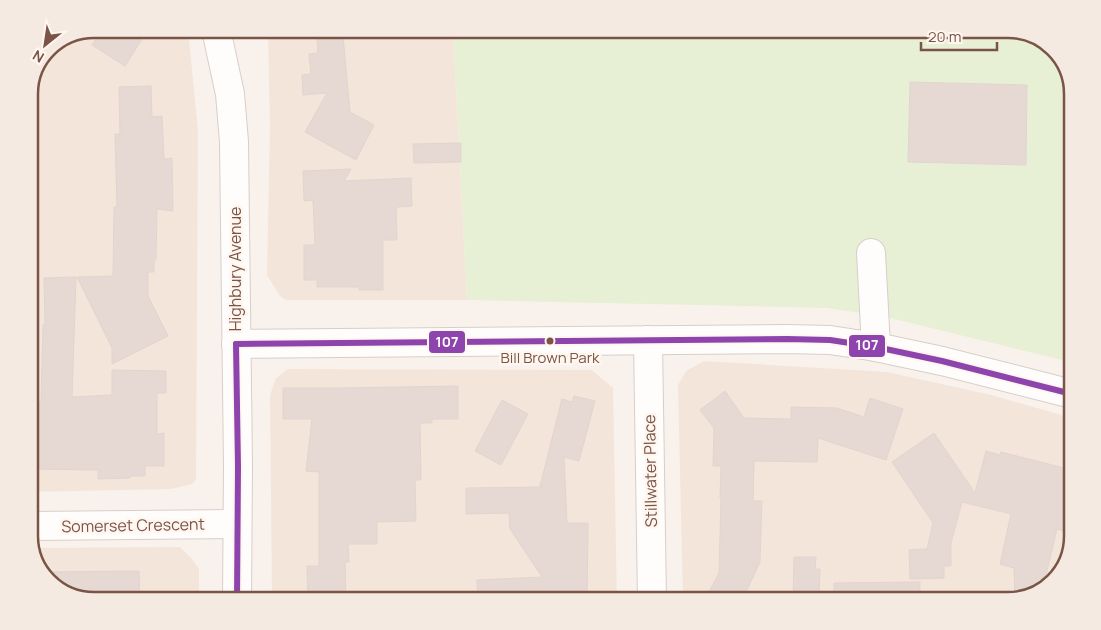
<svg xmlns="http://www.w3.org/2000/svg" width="1101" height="630" viewBox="0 0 1101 630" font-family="Manrope,sans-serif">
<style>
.residential{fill:#f4e5da}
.green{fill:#e7f0d5}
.building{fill:#e6d9d3;stroke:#e2d4ce}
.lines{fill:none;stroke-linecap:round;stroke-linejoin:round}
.minor-casing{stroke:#d8cec8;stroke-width:30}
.minor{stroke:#fefdfc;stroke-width:28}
.bus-1-casing{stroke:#fff7ef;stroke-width:10}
.bus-1{stroke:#8e44ad;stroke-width:6}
.bus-dot{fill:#7b5448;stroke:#fff7ef;stroke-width:2}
.labels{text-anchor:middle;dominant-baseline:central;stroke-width:5;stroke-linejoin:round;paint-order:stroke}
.bus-label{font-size:15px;fill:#7b5448;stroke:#fff7ef}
.street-label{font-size:16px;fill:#7b5448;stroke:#fff7ef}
.rim{fill:none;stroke:#7b5448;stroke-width:2.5}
.line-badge{stroke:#fff7ef;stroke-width:2}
.badge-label{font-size:14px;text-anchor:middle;font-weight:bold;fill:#fff}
</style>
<rect width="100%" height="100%" fill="#f9f2ec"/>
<g class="residential">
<polygon points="93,29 188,29 198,131 196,480 192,484 171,489 29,492 29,89 48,47"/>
<polygon points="268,29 453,29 467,300 286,300 280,296 267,275 270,127"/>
<polygon points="704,361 887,372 991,395 1072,418 1072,537 1064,569 1040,592 1008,601 683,601 678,385 686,371"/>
<polygon points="288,369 592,370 613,388 617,601 272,601 270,395 276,378"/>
<polygon points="180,547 192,559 199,569 199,601 93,601 61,593 38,569 31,548"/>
</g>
<polygon class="green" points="453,29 1008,29 1040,37 1063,61 1072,89 1072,354 1070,362 886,317 827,308 467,300"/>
<g class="building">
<polygon points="103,29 126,29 142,39 125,66 92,45"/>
<polygon points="343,36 350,112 374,125 356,160 305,132 327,93 303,95 302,75 311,74 309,54 318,53 317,39"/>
<polygon points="910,82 1027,85 1026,165 908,162"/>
<polygon points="151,86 152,117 162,116 164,159 172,158 173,211 157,209 156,260 154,260 154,272 148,272 148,296 168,336 112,364 112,348 77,277 113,276 114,207 117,207 115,134 120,134 119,87"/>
<polygon points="461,143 461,162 414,163 413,144"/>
<polygon points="351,169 344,181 411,178 412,206 396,207 397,240 383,240 383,290 359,290 359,287 317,287 317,280 304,280 304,245 315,245 313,200 304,201 303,171"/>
<polygon points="76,277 72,397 112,395 112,370 166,371 166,393 157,393 157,434 164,433 164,466 145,466 145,476 130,476 130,478 98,479 98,470 29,469 29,402 41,402 43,325 45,325 44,278"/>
<polygon points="458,386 458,419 432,419 432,423 420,423 421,480 415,480 416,521 377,522 377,544 348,544 349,562 345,562 346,601 308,601 307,566 319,566 319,472 306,471 312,419 283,419 283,388 344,388"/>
<polygon points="725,391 744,418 791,419 791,407 837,408 864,417 870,398 903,409 886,460 818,438 817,462 754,461 753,501 762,501 760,562 742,601 704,601 719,573 721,498 720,498 721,466 713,466 714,428 700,410"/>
<polygon points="574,396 595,401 579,461 564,457 567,523 588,523 587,601 478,601 477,580 542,577 510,529 509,513 466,514 466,488 542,487 540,486 562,399 572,402"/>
<polygon points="502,400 528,414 501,465 475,451"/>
<polygon points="934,433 975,493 986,451 1000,455 1001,452 1072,470 1072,533 1057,529 1044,583 1044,589 1040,592 1015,599 1014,568 1000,564 1011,514 962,502 951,543 951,566 944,566 944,578 910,579 909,550 927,549 933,523 892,462"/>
<polygon points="794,557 816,557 815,569 820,569 819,601 793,601"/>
<polygon points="139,571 140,601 89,600 61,593 40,572"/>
<polygon points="920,582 920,601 834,601 834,583"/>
</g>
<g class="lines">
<defs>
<g id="minor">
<polyline points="216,29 230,94 234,142 238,467 237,601"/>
<polyline points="871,253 876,347"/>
<polyline points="648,340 652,601"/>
<polyline points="236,344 787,339 830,340 876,347 942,361 1072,394"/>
<polyline points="29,526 237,524"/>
</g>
</defs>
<use href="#minor" class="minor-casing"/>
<use href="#minor" class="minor"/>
<defs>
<g id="bus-1">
<polyline points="236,344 787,339 830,340 876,347 942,361 1072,394"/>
<polyline points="236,344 238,467 237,601"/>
</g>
</defs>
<use href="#bus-1" class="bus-1-casing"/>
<use href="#bus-1" class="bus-1"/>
</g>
<circle class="bus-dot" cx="550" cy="341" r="4.5"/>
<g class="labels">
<g class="bus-label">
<text x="550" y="357">Bill Brown Park</text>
</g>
<g class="street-label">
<text transform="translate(235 269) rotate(-90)">Highbury Avenue</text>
<text transform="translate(650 471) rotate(-91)">Stillwater Place</text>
<text transform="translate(133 525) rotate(-1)">Somerset Crescent</text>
</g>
</g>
<path d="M0 0H1101V630H0ZM94 38H1008A56 56 0 0 1 1064 94V536A56 56 0 0 1 1008 592H94A56 56 0 0 1 38 536V94A56 56 0 0 1 94 38Z" fill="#f4eae2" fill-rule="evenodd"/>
<path class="rim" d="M94 38H1008A56 56 0 0 1 1064 94V536A56 56 0 0 1 1008 592H94A56 56 0 0 1 38 536V94A56 56 0 0 1 94 38Z"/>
<g class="line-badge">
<rect x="428" y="330" width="38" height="24" rx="5" fill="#8e44ad"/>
<rect x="848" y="334" width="38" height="24" rx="5" fill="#8e44ad"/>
</g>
<g class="badge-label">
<text x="447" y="347">107</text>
<text x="867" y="350">107</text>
</g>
<g transform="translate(45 45) rotate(210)" stroke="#fff7ef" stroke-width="4" paint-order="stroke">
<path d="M0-4L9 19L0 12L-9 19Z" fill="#7b5448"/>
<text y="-8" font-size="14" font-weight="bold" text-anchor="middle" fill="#7b5448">N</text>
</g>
<path d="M921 42v8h76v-8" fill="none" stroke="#7b5448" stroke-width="2.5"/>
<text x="928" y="42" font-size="15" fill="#7b5448" stroke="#fff7ef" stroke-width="4" paint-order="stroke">20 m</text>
</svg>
